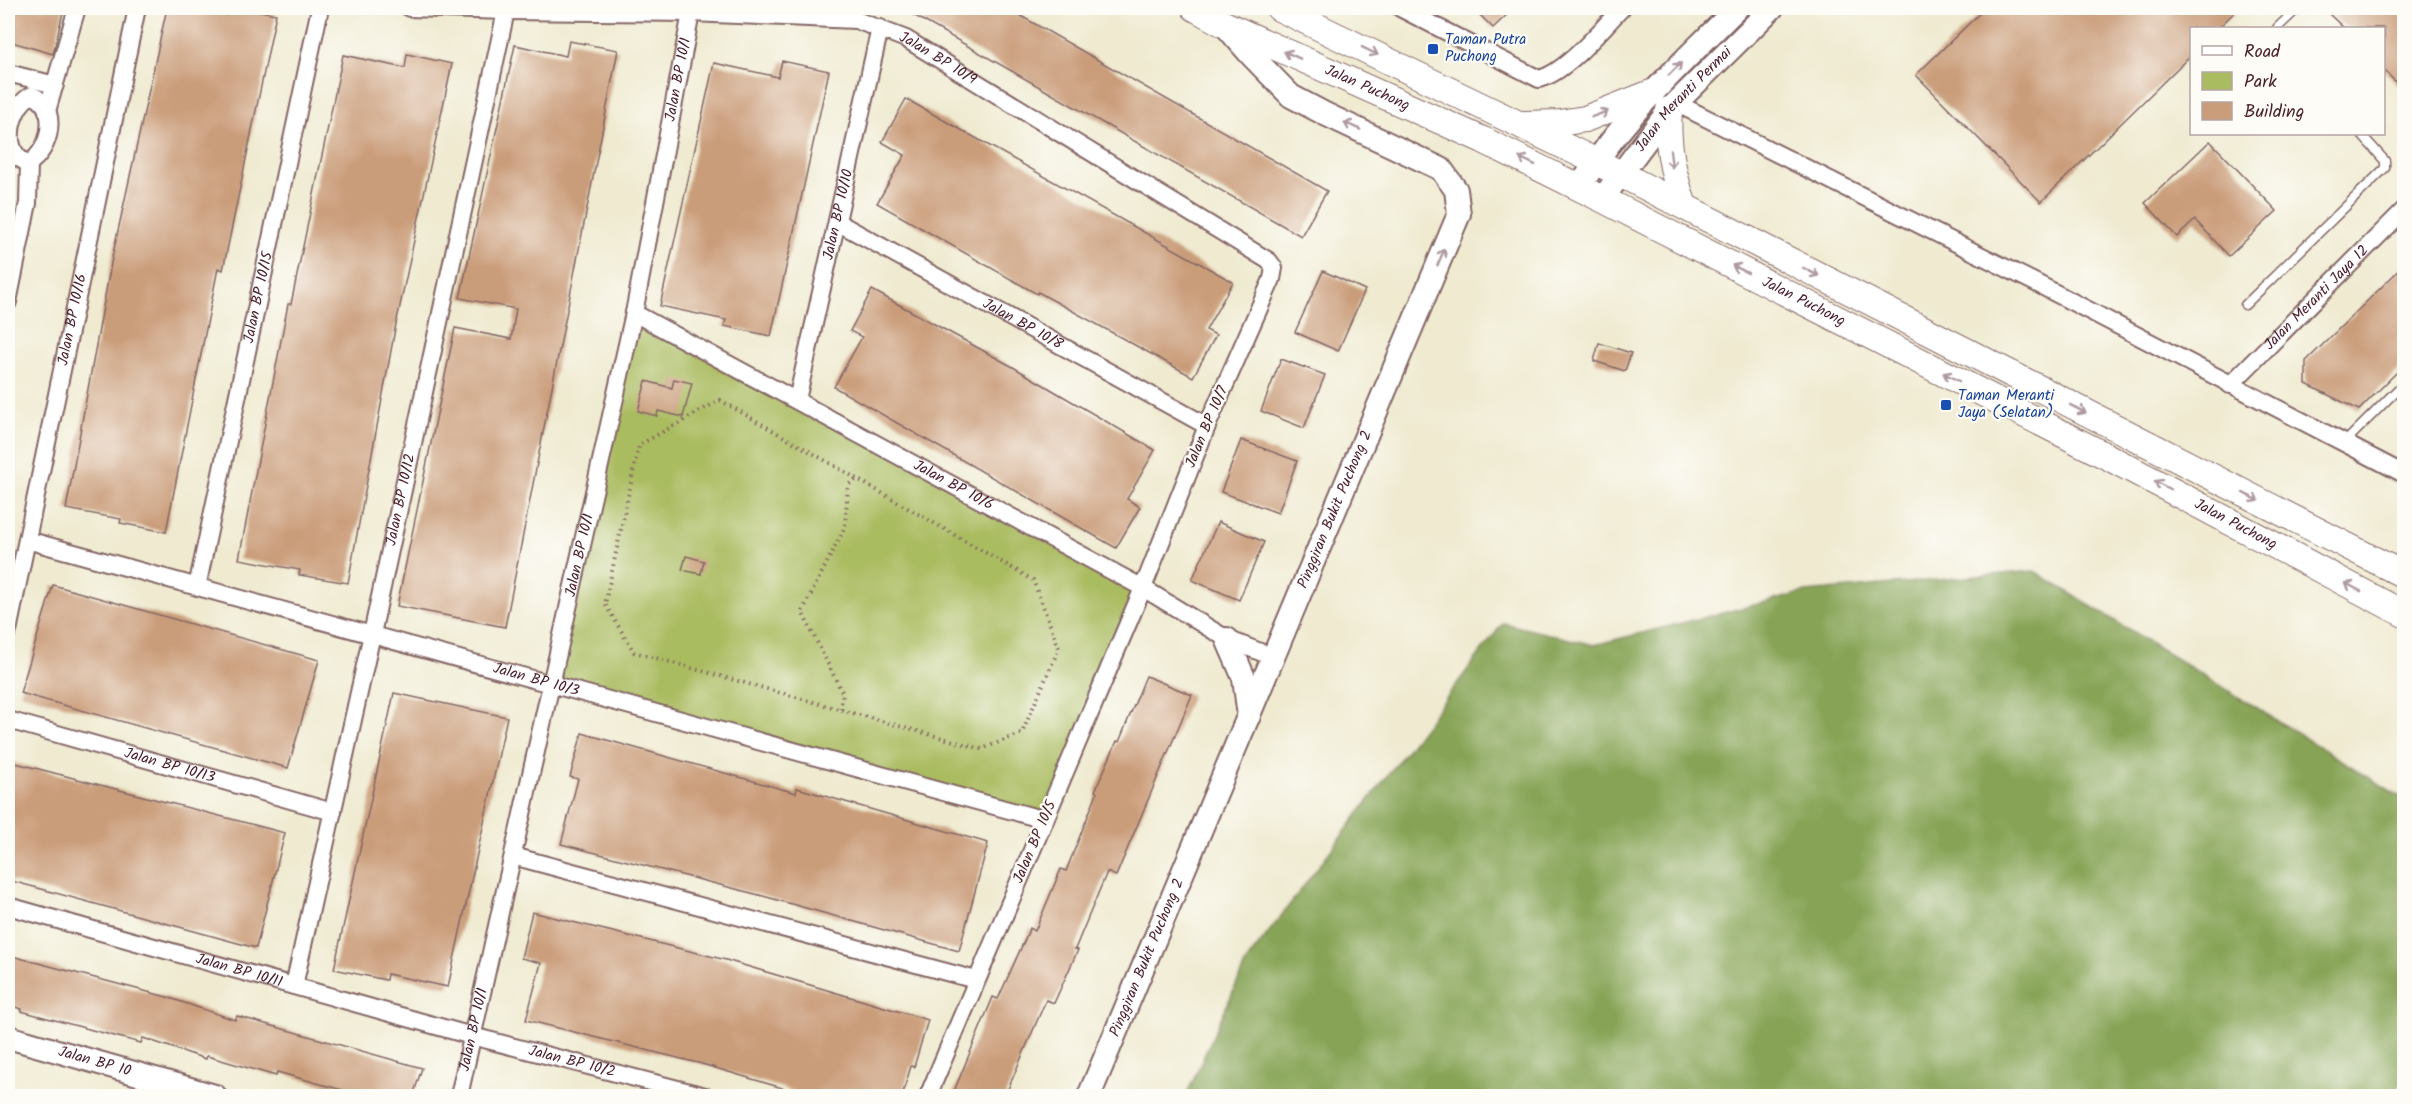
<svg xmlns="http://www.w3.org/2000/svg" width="2412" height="1104" viewBox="0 0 2412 1104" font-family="Kalam,sans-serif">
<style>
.green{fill:#aabc60;stroke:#7a6e46;stroke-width:1.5}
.forest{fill:#87a456;stroke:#686240;stroke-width:1.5}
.building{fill:#ca9d7a}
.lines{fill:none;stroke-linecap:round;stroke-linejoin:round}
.lane-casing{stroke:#846665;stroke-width:11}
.street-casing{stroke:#846665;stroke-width:20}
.secondary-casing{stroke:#846665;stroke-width:26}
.primary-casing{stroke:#846665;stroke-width:28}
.path{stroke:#846665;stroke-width:4;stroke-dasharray:1.5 4.5;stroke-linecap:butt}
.lane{stroke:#fff;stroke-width:8}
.street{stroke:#fff;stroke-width:16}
.secondary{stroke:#fff;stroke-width:22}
.primary{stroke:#fff;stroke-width:26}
.oneway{stroke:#ae9aa0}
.transit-dot{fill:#1a4fb4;stroke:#fdfcf7;stroke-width:2}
.labels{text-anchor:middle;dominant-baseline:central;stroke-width:4.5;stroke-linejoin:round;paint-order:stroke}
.transit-label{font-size:15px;fill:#164399;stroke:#fdfcf7;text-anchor:start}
.street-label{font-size:15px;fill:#4a1f2b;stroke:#fdfcf7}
</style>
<rect width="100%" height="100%" fill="#fdfcf7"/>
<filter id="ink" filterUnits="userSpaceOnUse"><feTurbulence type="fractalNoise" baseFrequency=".0167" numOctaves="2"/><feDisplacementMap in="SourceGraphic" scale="12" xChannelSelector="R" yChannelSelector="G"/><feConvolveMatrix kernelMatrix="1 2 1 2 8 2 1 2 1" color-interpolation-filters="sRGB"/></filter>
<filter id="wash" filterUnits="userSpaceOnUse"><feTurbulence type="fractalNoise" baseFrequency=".008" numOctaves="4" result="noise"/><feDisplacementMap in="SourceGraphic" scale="24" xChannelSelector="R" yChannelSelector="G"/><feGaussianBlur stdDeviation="1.35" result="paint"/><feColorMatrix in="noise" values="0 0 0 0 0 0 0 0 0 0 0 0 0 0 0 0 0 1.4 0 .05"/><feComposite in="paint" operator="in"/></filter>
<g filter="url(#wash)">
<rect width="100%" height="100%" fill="#efead0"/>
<polygon class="green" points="634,313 1143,588 1045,820 551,684"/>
<polygon class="forest" points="2034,571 2404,799 2404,1078 2393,1096 1186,1096 1247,961 1503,623 1594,645 1806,592"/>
<g id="blocks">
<g class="building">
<polygon points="8,8 64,8 53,54 8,41"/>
<polygon points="167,8 188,8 227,15 228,8 244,8 276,14 223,270 218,268 166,532 120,523 121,519 66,509 112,258"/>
<polygon points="901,8 1007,8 1327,191 1301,236"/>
<polygon points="1473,8 1514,8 1493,28"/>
<polygon points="1985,8 2239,8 2218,28 2192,28 2192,54 2041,202 1916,75"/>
<polygon points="2338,8 2404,8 2404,91 2384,70 2384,28 2344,28 2330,15"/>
<polygon points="569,41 618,50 505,627 397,606 455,328 511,339 516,309 460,298 515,45 566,56"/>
<polygon points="407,54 452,64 395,329 348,583 299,575 300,570 239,559 288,304 291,304 343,55 405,68"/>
<polygon points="782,61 829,71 771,336 724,326 726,320 660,306 714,63 778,77"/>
<polygon points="906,99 1233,282 1206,330 1216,335 1193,377 1038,292 1037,294 877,203 905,155 882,142"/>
<polygon points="2210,141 2277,211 2229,256 2195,220 2177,237 2145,203"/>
<polygon points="2404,265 2404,365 2359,410 2306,384 2306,361"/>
<polygon points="1323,271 1365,290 1338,351 1295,332"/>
<polygon points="872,290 1013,367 1155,450 1127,499 1140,507 1116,548 834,387 862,337 850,331"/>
<polygon points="1599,343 1631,353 1625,371 1594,361"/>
<polygon points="1281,359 1325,375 1304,428 1261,411"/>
<polygon points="674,379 692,383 683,417 658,411 657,416 638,411 646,381 672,388"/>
<polygon points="1241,440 1297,461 1278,513 1221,492"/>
<polygon points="1218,522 1264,542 1239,600 1192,580"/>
<polygon points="686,556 704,561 701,574 682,570"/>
<polygon points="53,585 319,660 288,768 20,693"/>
<polygon points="1146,676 1192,695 1116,876 1107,872 1075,949 1078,950 1054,1003 1046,1000 1005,1096 952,1096 993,997 998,999 1030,928 1035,931 1061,869 1066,871 1097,793 1095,791 1117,741 1119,742"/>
<polygon points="394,693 507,717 448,987 387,974 386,980 334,969"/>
<polygon points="582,733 796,793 797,788 988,843 959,951 763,896 561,844 578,779 570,777"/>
<polygon points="8,761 285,833 256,948 8,880"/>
<polygon points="532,912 726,960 928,1020 914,1067 911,1066 902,1096 809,1096 702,1064 526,1020 541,963 521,958"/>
<polygon points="8,955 167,997 235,1020 237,1016 422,1068 413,1096 364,1096 277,1072 276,1076 207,1056 206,1059 143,1038 141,1043 21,1011 22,1009 8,1005"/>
</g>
</g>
</g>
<g filter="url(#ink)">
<use href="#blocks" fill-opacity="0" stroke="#846665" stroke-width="1.5"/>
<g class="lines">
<defs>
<g id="lane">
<polyline points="2277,28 2298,8"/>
<polyline points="2245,305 2385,168 2385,161 2361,134"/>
<polyline points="2344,443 2404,383"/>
</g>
<g id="street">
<path id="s1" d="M409,8L506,11L691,13L856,20L906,39L1269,261L1274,268L1272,279L1207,426L1143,588L928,1096"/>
<path d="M1400,8L1539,79C1566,73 1602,28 1622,8"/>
<polyline points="8,73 55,85"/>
<path d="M32,95C60,107 51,150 29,163C0,156 9,106 32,95Z"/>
<polyline points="1676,103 2036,283 2404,474"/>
<polyline points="47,111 77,8"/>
<path id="s2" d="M837,222L1207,426"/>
<polyline points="8,302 28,203 29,163"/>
<path id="s3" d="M634,313L1143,588L1227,639L1273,657"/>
<path id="s4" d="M2230,385L2404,210"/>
<path id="s5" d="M797,400L880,28"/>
<path id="s6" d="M27,540L1045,820"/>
<path id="s7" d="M197,587L320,8"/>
<path id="s8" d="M8,631L137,8"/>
<path id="s9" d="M8,720L333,812"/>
<polyline points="513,856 976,980"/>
<path id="s10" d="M8,906L472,1036L705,1096"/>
<path id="s11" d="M294,986L372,634L506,11"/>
<path id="s12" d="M459,1096L634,313L691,13"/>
</g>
<g id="secondary">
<path d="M1580,187C1620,119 1681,64 1737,8"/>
<path id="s13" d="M1602,199L1669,110L1772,8"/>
<polyline points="1227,639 1244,678 1249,716"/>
<path id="s14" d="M8,1037L215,1096"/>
<path id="s15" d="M1089,1096L1459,214L1456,190L1441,169L1325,114L1291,96L1251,55L1224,24"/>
</g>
<g id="primary">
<path id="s16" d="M1195,8L1224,24L1483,140L1602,199L2110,458L2404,614"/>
<polyline points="1279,8 1595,161 2404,575"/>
<path d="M1669,110C1666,144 1673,175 1684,206"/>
<polyline points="1525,124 1560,123 1585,119 1651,93"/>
</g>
</defs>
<use href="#lane" class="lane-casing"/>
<use href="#street" class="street-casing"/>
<use href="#secondary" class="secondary-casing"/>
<use href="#primary" class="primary-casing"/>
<g class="path">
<polygon points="720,400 1033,580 1059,648 1022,733 982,749 634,652 605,604 639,445"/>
<polyline points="840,709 843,694 802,612 845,527 848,485 857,479"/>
</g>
<use href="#lane" class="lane"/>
<use href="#street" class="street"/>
<use href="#secondary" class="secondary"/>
<use href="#primary" class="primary"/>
</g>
<defs><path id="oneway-shaft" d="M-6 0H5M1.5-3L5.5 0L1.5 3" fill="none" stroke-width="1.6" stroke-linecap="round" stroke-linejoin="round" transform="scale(1.5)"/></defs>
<g class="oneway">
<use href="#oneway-shaft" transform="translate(1370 51) rotate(26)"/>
<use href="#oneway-shaft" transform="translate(1292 55) rotate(-156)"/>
<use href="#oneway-shaft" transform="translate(1675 69) rotate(-45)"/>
<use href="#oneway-shaft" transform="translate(1600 114) rotate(-21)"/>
<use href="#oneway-shaft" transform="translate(1352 126) rotate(-156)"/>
<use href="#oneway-shaft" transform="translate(1671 159) rotate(83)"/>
<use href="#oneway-shaft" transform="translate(1527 161) rotate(-154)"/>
<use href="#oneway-shaft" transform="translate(1441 257) rotate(-67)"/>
<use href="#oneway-shaft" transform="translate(1740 269) rotate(-153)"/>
<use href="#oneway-shaft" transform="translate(1811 272) rotate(27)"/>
<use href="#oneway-shaft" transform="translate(1951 377) rotate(-153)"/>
<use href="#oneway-shaft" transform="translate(2078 409) rotate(27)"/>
<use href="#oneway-shaft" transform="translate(2162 485) rotate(-152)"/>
<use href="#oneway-shaft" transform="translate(2251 497) rotate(27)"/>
<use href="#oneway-shaft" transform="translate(2353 587) rotate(-152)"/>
</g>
</g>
<g class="transit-dot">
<rect x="1427" y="43" width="12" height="12" rx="3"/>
<rect x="1940" y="399" width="12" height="12" rx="3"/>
</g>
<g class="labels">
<g class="transit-label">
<text x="1445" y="40">Taman Putra<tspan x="1445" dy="17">Puchong</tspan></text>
<text x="1958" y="396">Taman Meranti<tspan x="1958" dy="17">Jaya (Selatan)</tspan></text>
</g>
<g class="street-label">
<text stroke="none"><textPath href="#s1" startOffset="538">Jalan BP 10/9</textPath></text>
<text stroke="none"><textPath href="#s12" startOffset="1040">Jalan BP 10/1</textPath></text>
<text stroke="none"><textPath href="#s16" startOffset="190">Jalan Puchong</textPath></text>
<text stroke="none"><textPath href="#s13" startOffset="129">Jalan Meranti Permai</textPath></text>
<text stroke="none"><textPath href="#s5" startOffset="190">Jalan BP 10/10</textPath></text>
<text stroke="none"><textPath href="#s7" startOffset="296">Jalan BP 10/15</textPath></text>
<text stroke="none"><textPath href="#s4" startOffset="123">Jalan Meranti Jaya 12</textPath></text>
<text stroke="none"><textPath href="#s16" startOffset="676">Jalan Puchong</textPath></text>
<text stroke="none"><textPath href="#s8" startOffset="318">Jalan BP 10/16</textPath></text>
<text stroke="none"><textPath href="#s2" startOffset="212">Jalan BP 10/8</textPath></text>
<text transform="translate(1207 427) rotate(-67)">Jalan BP 10/7</text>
<text stroke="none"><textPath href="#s3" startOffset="363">Jalan BP 10/6</textPath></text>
<text stroke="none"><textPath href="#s11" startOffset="498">Jalan BP 10/12</textPath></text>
<text stroke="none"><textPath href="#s15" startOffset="636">Pinggiran Bukit Puchong 2</textPath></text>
<text stroke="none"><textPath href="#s16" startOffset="1162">Jalan Puchong</textPath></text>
<text stroke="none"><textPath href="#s12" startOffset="554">Jalan BP 10/1</textPath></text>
<text stroke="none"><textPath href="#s6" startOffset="528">Jalan BP 10/3</textPath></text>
<text stroke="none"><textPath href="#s9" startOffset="168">Jalan BP 10/13</textPath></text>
<text transform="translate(1035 842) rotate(-67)">Jalan BP 10/5</text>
<text stroke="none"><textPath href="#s15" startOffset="150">Pinggiran Bukit Puchong 2</textPath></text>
<text stroke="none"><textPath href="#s10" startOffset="240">Jalan BP 10/11</textPath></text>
<text stroke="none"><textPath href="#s12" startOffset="68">Jalan BP 10/1</textPath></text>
<text stroke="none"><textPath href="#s14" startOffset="90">Jalan BP 10</textPath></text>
<text stroke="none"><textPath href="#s10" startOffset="585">Jalan BP 10/2</textPath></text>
</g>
</g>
<rect width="2412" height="1104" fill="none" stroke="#fdfcf7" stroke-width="30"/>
<rect x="2190" y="27" width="195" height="108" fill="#fdfcf7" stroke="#b5a4a5" stroke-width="1.5"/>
<rect x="2202" y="46" width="30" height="9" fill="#ffffff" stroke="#b5a4a5" stroke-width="1.5"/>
<text x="2244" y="57" font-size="18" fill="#4a1f2b">Road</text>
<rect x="2202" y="72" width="30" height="18" fill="#aabc60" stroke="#b5a4a5" stroke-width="1.5"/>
<text x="2244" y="87" font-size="18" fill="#4a1f2b">Park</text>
<rect x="2202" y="102" width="30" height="18" fill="#ca9d7a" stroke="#b5a4a5" stroke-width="1.5"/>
<text x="2244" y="117" font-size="18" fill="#4a1f2b">Building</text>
</svg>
